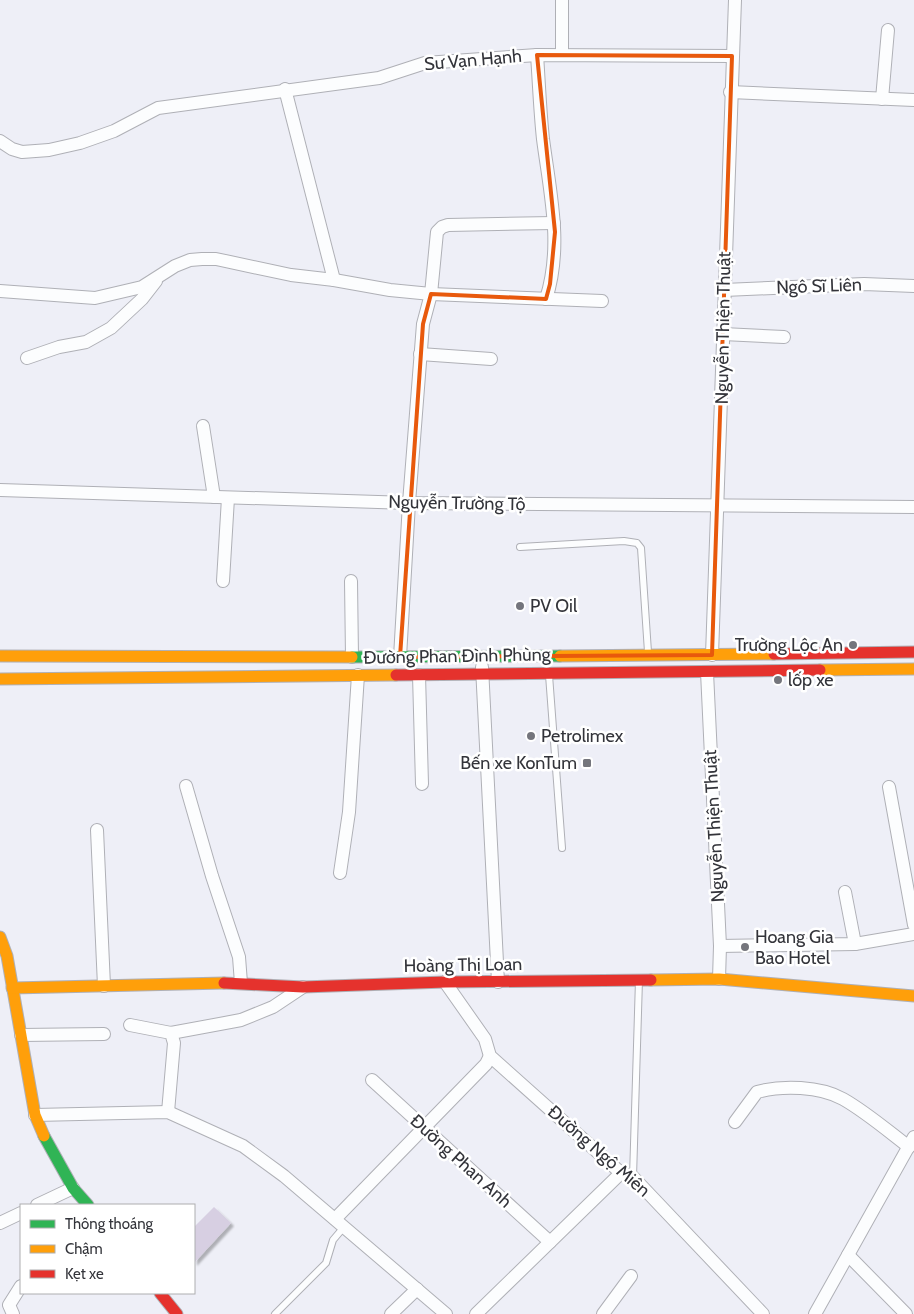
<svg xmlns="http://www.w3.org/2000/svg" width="914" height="1314" viewBox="0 0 914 1314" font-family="Cabin,sans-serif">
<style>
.building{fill:#d7cfe2;filter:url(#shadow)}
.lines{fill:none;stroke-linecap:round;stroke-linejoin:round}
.lane-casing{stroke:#afb0b6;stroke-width:8}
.street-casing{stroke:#afb0b6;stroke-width:14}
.fast-casing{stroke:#afb0b6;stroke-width:13}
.slow-casing{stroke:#afb0b6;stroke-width:13}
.jam-casing{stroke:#afb0b6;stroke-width:13}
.lane{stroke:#fcfdfe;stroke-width:6}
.street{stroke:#fcfdfe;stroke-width:12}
.fast{stroke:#30b455;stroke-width:11}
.slow{stroke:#ff9f0a;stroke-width:11}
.jam{stroke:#e5322d;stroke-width:11}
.marked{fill:none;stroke:#e8590c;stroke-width:4;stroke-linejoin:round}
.poi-dot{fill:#74757c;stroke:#fff;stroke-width:2}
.labels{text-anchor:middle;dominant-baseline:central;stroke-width:5;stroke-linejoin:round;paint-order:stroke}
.street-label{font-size:18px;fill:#33343a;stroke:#fff}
.poi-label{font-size:18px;fill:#33343a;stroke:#fff;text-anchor:start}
</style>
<defs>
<filter id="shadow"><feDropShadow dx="3" dy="3" stdDeviation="1" flood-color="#0004"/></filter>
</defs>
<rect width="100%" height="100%" fill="#eeeff7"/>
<polygon class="building" points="214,1207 231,1223 194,1263 194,1227"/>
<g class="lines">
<defs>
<g id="lane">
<polyline points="520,547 624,541 637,543 641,548 648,652"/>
<polyline points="549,675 562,848"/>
<polyline points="633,1177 639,980"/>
<polyline points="275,1314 326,1263 333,1240 344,1227"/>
</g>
<g id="street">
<path d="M537,55C539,83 540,111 543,139C550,193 563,246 546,299"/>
<polyline points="562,55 562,0"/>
<polyline points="285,89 334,280"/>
<polyline points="730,92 914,100"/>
<polyline points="882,99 888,30"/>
<polyline points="0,141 12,149 22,152 49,150 80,143 114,131 158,108 379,78 425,63 537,55 732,56"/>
<polyline points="724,290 864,284 914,286"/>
<polyline points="0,291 95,298 142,287 175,266 190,260 202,259 216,259 291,275 334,280 390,290 431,294 602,301"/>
<polyline points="723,334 784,337"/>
<polyline points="420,354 491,359"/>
<polyline points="27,358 59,347 86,342 111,328 142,299 156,281"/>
<polyline points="203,426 214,497"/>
<polyline points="0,490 409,503 914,507"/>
<polyline points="223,581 228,498"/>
<polyline points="351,581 352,657"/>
<polyline points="712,655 735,0"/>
<polyline points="400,657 409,503 423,324 431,294 437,232 442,227 448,225 554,223"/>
<polyline points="482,667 498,982"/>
<polyline points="707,672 720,946 719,979"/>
<polyline points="419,675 422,784"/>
<polyline points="186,786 212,876 239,957 241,983"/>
<polyline points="889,787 914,925"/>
<polyline points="97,830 104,986"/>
<polyline points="340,873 349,812 358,675"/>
<polyline points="845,892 855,944"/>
<polyline points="720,946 855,944 914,934"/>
<polyline points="445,982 485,1039 490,1056 621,1173 633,1177 763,1314"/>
<polyline points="130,1025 171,1033 174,1043 168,1112"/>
<polyline points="171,1033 241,1020 273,1007 303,987"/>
<polyline points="21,1035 104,1034"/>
<polyline points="372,1080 550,1242"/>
<polyline points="35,1115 168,1112 243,1146 284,1176 446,1314"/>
<path d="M735,1122L757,1092C782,1085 820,1086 843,1099C866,1112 888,1131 909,1147"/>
<polyline points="37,1205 73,1188"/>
<polyline points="335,1219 486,1064 490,1056"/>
<polyline points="0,1223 21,1213"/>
<polyline points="848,1255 906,1314"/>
<polyline points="13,1314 9,1305 21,1286"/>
<polyline points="391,1314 417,1289"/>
<polyline points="476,1314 621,1173"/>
<polyline points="603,1314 631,1276"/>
<polyline points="815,1314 914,1137"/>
</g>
<g id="fast">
<polyline points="352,657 560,656"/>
<polyline points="44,1136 73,1188 88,1205"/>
</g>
<g id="slow">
<polyline points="0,656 352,657"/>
<polyline points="560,656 774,654"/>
<polyline points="820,670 914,669"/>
<polyline points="0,679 396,675"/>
<polyline points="0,937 7,956 35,1115 44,1136"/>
<polyline points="651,980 719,979 914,996"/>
<polyline points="12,988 224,983"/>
</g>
<g id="jam">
<polyline points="774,654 914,652"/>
<polyline points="396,675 820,670"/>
<polyline points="224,983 303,987 445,982 651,980"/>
<polyline points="160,1293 177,1314"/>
</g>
</defs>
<use href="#lane" class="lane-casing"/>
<use href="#street" class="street-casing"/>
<use href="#fast" class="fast-casing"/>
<use href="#slow" class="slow-casing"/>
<use href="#jam" class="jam-casing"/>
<use href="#lane" class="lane"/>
<use href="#street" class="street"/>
<use href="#fast" class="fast"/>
<use href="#slow" class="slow"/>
<use href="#jam" class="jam"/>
</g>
<path class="marked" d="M537,55L732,56L712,655L400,657L423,324L431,294L546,299L550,284L555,232Z"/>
<g class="poi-dot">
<circle cx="520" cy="606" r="5"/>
<circle cx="853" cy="645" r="5"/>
<circle cx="778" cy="680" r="5"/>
<circle cx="531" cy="736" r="5"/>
<rect x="582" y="758" width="10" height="10" rx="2.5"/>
<circle cx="745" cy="947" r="5"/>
</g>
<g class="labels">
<g class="street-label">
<text transform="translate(473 60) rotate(-5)">Sư Vạn Hạnh</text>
<text transform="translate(819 286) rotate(-2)">Ngô Sĩ Liên</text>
<text transform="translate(723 328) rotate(-89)">Nguyễn Thiện Thuật</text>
<text transform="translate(457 503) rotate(1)">Nguyễn Trường Tộ</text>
<text transform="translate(457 656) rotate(-1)">Đường Phan Đình Phùng</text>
<text transform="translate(714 826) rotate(-93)">Nguyễn Thiện Thuật</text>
<text transform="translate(463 965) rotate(-1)">Hoàng Thị Loan</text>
<text transform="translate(599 1151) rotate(41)">Đường Ngộ Miên</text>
<text transform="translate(461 1161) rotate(42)">Đường Phan Anh</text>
</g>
<g class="poi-label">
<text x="530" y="606">PV Oil</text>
<text x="843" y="645" text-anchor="end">Trường Lộc An</text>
<text x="788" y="680">lốp xe</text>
<text x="541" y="736">Petrolimex</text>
<text x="577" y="763" text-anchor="end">Bến xe KonTum</text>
<text x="755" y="937">Hoang Gia<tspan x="755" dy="21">Bao Hotel</tspan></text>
</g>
</g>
<rect x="20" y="1204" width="175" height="90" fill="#ffffff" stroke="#adaeb0"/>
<rect x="30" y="1220" width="25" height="8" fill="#30b455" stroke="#adaeb0"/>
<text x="65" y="1229" font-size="15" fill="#33343a">Thông thoáng</text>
<rect x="30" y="1245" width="25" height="8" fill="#ff9f0a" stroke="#adaeb0"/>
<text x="65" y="1254" font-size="15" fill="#33343a">Chậm</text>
<rect x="30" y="1270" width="25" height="8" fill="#e5322d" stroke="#adaeb0"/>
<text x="65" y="1279" font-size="15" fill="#33343a">Kẹt xe</text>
</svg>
